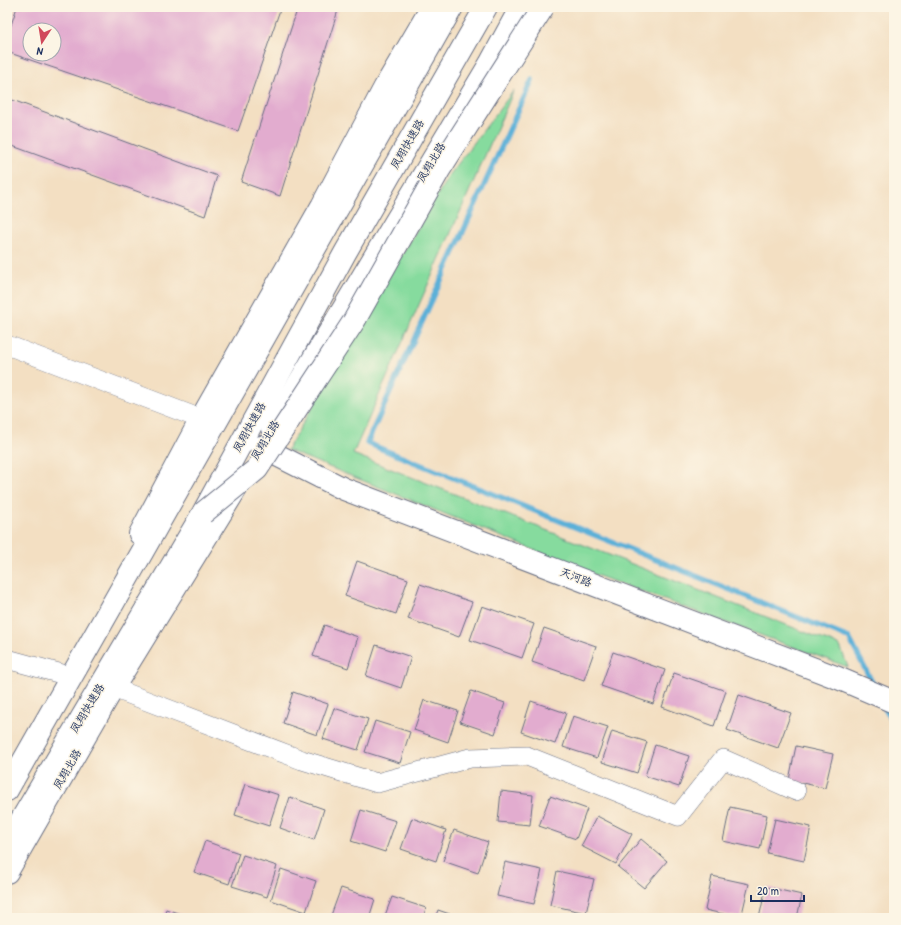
<svg xmlns="http://www.w3.org/2000/svg" width="901" height="925" viewBox="0 0 901 925" font-family="'Patrick Hand','LXGW WenKai TC',sans-serif">
<style>
.green{fill:#86db9e;stroke:#50857e}
.lines{fill:none;stroke-linecap:round;stroke-linejoin:round}
.stream{stroke:#5cb0d8;stroke-width:5.5}
.building{fill:#e2accf;fill-rule:evenodd}
.minor-casing{stroke:#676d81;stroke-width:20}
.tertiary-casing{stroke:#676d81;stroke-width:24}
.primary-casing{stroke:#676d81;stroke-width:24}
.trunk-casing{stroke:#676d81;stroke-width:24}
.minor{stroke:#fff;stroke-width:19}
.tertiary{stroke:#fff;stroke-width:22}
.primary{stroke:#fff;stroke-width:22}
.trunk{stroke:#fff;stroke-width:22}
.trunk-bridge-casing{stroke:#676d81;stroke-width:24;stroke-linecap:butt}
.trunk-bridge{stroke:#fff;stroke-width:22}
.labels{text-anchor:middle;dominant-baseline:central;stroke-width:3;stroke-linejoin:round;paint-order:stroke}
.street-label{font-size:11px;fill:#1b2f5e;stroke:#fcf5e5}
</style>
<rect width="100%" height="100%" fill="#fcf5e5"/>
<filter id="ink" filterUnits="userSpaceOnUse"><feTurbulence type="fractalNoise" baseFrequency=".025" numOctaves="2"/><feDisplacementMap in="SourceGraphic" scale="8" xChannelSelector="R" yChannelSelector="G"/><feConvolveMatrix kernelMatrix="1 2 1 2 8 2 1 2 1" color-interpolation-filters="sRGB"/></filter>
<filter id="wash" filterUnits="userSpaceOnUse"><feTurbulence type="fractalNoise" baseFrequency=".012" numOctaves="4" result="noise"/><feDisplacementMap in="SourceGraphic" scale="16" xChannelSelector="R" yChannelSelector="G"/><feGaussianBlur stdDeviation="0.9" result="paint"/><feColorMatrix in="noise" values="0 0 0 0 0 0 0 0 0 0 0 0 0 0 0 0 0 1.4 0 .05"/><feComposite in="paint" operator="in"/></filter>
<g filter="url(#wash)">
<rect width="100%" height="100%" fill="#f3dfc2"/>
<polygon class="green" points="514,90 353,454 840,646 848,667 596,575 287,450 448,177"/>
<g class="lines">
<g class="stream">
<polyline points="532,80 367,443 849,638 874,686"/>
<polyline points="883,704 890,718 894,720"/>
</g>
</g>
<g id="blocks">
<g class="building">
<path d="M17,7H281L238,131L7,52V37ZM30,30H54V54H30Z"/>
<polygon points="298,7 339,7 280,196 241,182"/>
<polygon points="7,98 217,176 205,216 7,144"/>
<polygon points="357,561 408,579 396,614 345,596"/>
<polygon points="420,584 472,602 459,637 408,619"/>
<polygon points="482,606 534,624 522,658 470,640"/>
<polygon points="324,625 358,637 348,668 313,656"/>
<polygon points="544,628 596,646 584,680 532,662"/>
<polygon points="376,645 411,657 401,688 366,676"/>
<polygon points="613,652 665,670 653,704 601,686"/>
<polygon points="674,673 726,691 714,726 662,707"/>
<polygon points="471,691 505,703 495,734 460,722"/>
<polygon points="293,692 328,704 317,735 283,723"/>
<polygon points="739,695 791,713 778,748 727,730"/>
<polygon points="424,700 458,711 448,742 414,730"/>
<polygon points="531,701 566,713 555,744 521,732"/>
<polygon points="334,708 368,719 358,750 323,739"/>
<polygon points="573,716 608,727 597,758 563,747"/>
<polygon points="375,721 410,732 400,763 365,752"/>
<polygon points="612,731 647,742 637,773 602,762"/>
<polygon points="655,745 689,756 679,787 645,776"/>
<polygon points="796,746 833,754 825,788 789,780"/>
<polygon points="245,784 279,795 269,826 235,815"/>
<polygon points="501,791 533,795 530,825 498,822"/>
<polygon points="550,796 587,809 576,839 539,826"/>
<polygon points="290,797 324,809 314,840 280,828"/>
<polygon points="730,807 767,815 760,849 723,841"/>
<polygon points="361,810 396,821 385,852 351,841"/>
<polygon points="597,816 632,834 616,864 581,846"/>
<polygon points="412,818 446,830 436,861 401,849"/>
<polygon points="775,819 811,827 804,861 767,853"/>
<polygon points="454,830 488,842 478,873 443,861"/>
<polygon points="641,839 667,861 644,888 618,867"/>
<polygon points="205,841 239,853 229,884 194,872"/>
<polygon points="243,855 277,866 267,897 232,886"/>
<polygon points="505,862 542,870 534,904 497,896"/>
<polygon points="281,869 316,881 306,912 271,900"/>
<polygon points="557,871 594,879 586,913 550,905"/>
<polygon points="712,876 749,884 741,918 705,910"/>
<polygon points="766,887 802,895 797,918 759,918"/>
<polygon points="341,888 375,899 369,918 330,918"/>
<polygon points="392,897 426,908 423,918 384,918"/>
<polygon points="166,909 192,918 163,918"/>
<polygon points="438,910 461,918 435,918"/>
</g>
</g>
</g>
<g filter="url(#ink)">
<use href="#blocks" fill-opacity="0" stroke="#676d81" stroke-width="1"/>
<g class="lines">
<defs>
<g id="minor">
<polyline points="7,345 201,419"/>
<polyline points="7,659 62,674"/>
<polyline points="113,688 302,760 377,783 470,758 527,756 678,816 723,759 796,791"/>
</g>
<polyline id="tertiary" points="261,447 344,489 838,678 894,702"/>
<g id="primary">
<polyline points="272,428 490,64 521,7"/>
<polyline points="140,534 201,419 322,206 385,87 432,7"/>
<polyline points="7,872 113,688 237,487"/>
</g>
<g id="trunk">
<polyline points="7,790 452,7"/>
<polyline points="7,844 203,513 345,253 486,7"/>
</g>
</defs>
<use href="#minor" class="minor-casing"/>
<use href="#tertiary" class="tertiary-casing"/>
<use href="#primary" class="primary-casing"/>
<use href="#trunk" class="trunk-casing"/>
<use href="#minor" class="minor"/>
<use href="#tertiary" class="tertiary"/>
<use href="#primary" class="primary"/>
<use href="#trunk" class="trunk"/>
<defs>
<polyline id="trunk-bridge" points="203,513 257,469 354,321 439,170 543,7"/>
</defs>
<use href="#trunk-bridge" class="trunk-bridge-casing"/>
<use href="#trunk-bridge" class="trunk-bridge"/>
</g>
</g>
<g class="labels">
<g class="street-label">
<text transform="translate(407 144) rotate(-60)">凤翔快速路</text>
<text transform="translate(431 162) rotate(-59)">凤翔北路</text>
<text transform="translate(249 427) rotate(-61)">凤翔快速路</text>
<text transform="translate(265 440) rotate(-59)">凤翔北路</text>
<text transform="translate(576 577) rotate(21)">天河路</text>
<text transform="translate(87 708) rotate(-59)">凤翔快速路</text>
<text transform="translate(67 769) rotate(-60)">凤翔北路</text>
</g>
</g>
<rect width="901" height="925" fill="none" stroke="#fcf5e5" stroke-width="24"/>
<g transform="translate(42 42) rotate(192)"><circle r="19" fill="#fcf5e5" stroke="#a2a6af"/>
<path d="M0-3L7 15L0 10L-7 15Z" fill="#d1495b"/>
<text y="-6" font-size="11" font-weight="bold" text-anchor="middle" fill="#1b2f5e">N</text>
</g>
<path d="M751 895v6h53v-6" fill="none" stroke="#1b2f5e" stroke-width="2"/>
<text x="757" y="895" font-size="12" fill="#1b2f5e" stroke="#fcf5e5" stroke-width="3" paint-order="stroke">20 m</text>
</svg>
